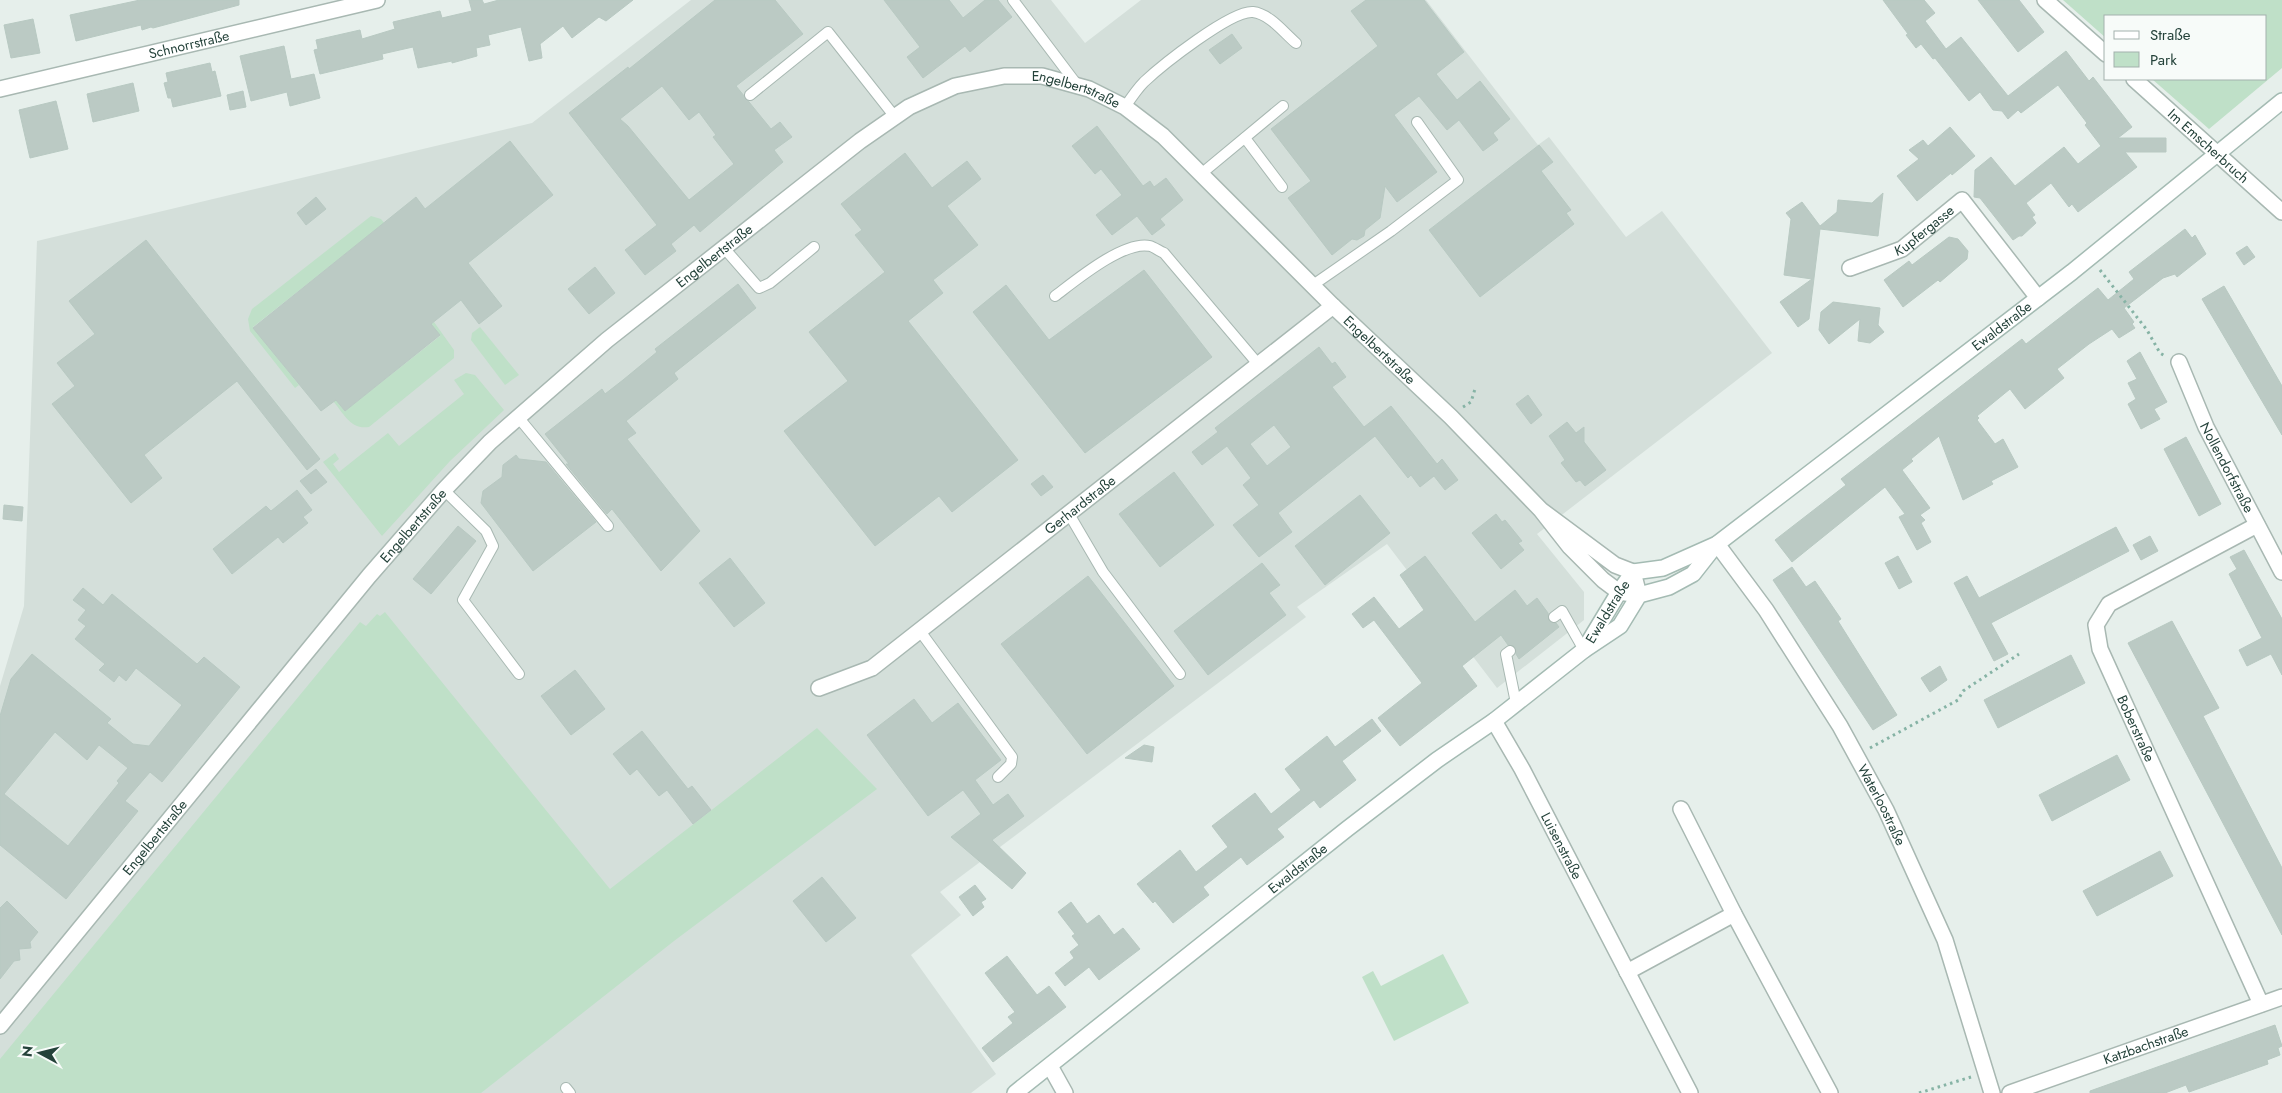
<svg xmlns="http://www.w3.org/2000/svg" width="2282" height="1093" viewBox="0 0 2282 1093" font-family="Jost,sans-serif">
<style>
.built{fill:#d4dfda}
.green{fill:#bfe0c8}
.building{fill:#bbcac4;stroke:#b8c9c2;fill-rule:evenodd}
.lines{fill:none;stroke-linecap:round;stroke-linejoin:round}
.service-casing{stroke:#a8b8b2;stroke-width:12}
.minor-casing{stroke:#a8b8b2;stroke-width:18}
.tertiary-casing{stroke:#a8b8b2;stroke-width:18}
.secondary-casing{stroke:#a4bbb3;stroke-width:18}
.path{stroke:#86b3a5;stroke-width:3;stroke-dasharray:2.5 4;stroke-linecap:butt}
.service{stroke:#fff;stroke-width:10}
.minor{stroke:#fff;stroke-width:15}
.tertiary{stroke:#fff;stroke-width:15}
.secondary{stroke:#fff;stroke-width:15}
.labels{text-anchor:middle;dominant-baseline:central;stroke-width:4.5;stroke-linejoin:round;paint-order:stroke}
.street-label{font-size:14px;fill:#24423a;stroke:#f7fbf9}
</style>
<rect width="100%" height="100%" fill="#e6efeb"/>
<polygon class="built" points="691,0 1051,0 1085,43 1141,0 1426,0 1538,145 1549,137 1626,237 1662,211 1772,353 1537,534 1584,592 1584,620 1497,688 1387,544 1297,607 1306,617 940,892 961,915 911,955 996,1074 971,1093 0,1093 0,686 24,606 37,241 532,123"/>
<g class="green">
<polygon points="2063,0 2282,0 2282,68 2209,129 2152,79 2266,79 2266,16 2106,16 2106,38"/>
<polygon points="371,216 381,219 431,281 379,227 253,327 299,385 295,388 250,331 248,319 252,309"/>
<path d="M434,322L454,350V358L369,427C351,430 344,414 333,401L336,400L345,411L440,336L431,324Z"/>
<polygon points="480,327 519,375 505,385 471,340 472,333"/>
<polygon points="466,373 475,375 504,410 450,461 382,536 323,462 335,453 339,459 333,464 339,472 388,433 399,446 464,394 454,380"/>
<polygon points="385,612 610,889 817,728 877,789 674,941 481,1093 0,1093 0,1059 360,622 366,626 377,614 380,616"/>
<polygon points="1443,954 1469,1003 1394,1041 1362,977 1373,971 1381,986"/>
</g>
<g class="building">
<polygon points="140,0 239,0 239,5 153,28 151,27 142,30 141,25 76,41 70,15"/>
<polygon points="469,0 482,0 484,4 499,0 633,0 606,21 599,17 572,38 563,26 540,44 542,58 529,61 521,27 488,35 490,45 476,48 477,56 452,63 452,61 418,68 413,47 382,54 383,59 320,74 314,50 318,49 316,40 360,30 362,39 395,29 393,22 440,11 442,18 472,11"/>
<path d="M715,0H775L803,34L736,86L771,129L780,122L792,137L774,150L783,162L700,232L694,225L671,244L676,251L645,275L625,250L657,225L569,113L628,67L629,69ZM662,86L689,120L699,112L716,135L713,137L734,164L689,200L628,126L620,119Z"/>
<polygon points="884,0 949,0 963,18 985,0 998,0 1012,17 970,52 965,46 923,78 907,57 920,47"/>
<polygon points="1366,0 1424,0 1464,52 1436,74 1457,100 1480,81 1510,119 1493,133 1498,140 1483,151 1459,120 1447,130 1419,96 1394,115 1437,172 1397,202 1385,186 1380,218 1365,230 1364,236 1357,240 1352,239 1332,255 1288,198 1311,181 1271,129 1378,46 1351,11"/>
<polygon points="1883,0 1924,0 1935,13 1925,21 1946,49 1961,37 2008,96 2066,51 2089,81 2093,77 2132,127 2118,138 2166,138 2166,152 2125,152 2137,167 2078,212 2072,204 2069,207 2051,183 2026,203 2035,215 2032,217 2036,223 2022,236 2019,236 2013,240 1980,198 1974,197 1975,170 1991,157 2015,186 2064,147 2078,164 2101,146 2085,125 2087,123 2058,85 2021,113 2018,110 2008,119 2002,111 1993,110 1980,92 1969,101 1935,58 1933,59 1921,44 1916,48 1906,35 1908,34"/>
<polygon points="1978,0 2019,0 2044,32 2018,52"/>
<polygon points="33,19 40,53 11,58 4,25"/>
<polygon points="1232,34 1242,48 1220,64 1209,50"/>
<polygon points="284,46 291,79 314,74 320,98 290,106 287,92 251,101 240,56"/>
<polygon points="210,63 212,72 215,71 221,96 173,107 171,98 168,98 164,83 168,82 166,73"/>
<polygon points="133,83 139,111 93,122 87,94"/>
<polygon points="243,91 246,107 230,110 227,95"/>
<polygon points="56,101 68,149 30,158 19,110"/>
<polygon points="1097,126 1143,186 1150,181 1154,187 1166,178 1183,200 1160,219 1165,225 1152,235 1137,216 1112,235 1096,215 1122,195 1101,169 1095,174 1072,146"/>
<polygon points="1950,127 1975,156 1952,175 1951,173 1917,201 1897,176 1919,159 1909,150 1923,140 1928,146"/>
<polygon points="510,141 553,195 468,263 502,306 479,324 461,300 431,324 440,335 345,411 336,400 321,411 253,328 416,197 425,209"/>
<polygon points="1539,145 1553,162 1541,171 1571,210 1566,213 1574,224 1480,297 1429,230"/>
<polygon points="905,153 932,188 967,161 981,179 947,206 978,245 933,280 943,293 908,321 1018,460 952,512 939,496 875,546 784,431 848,381 809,332 885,272 855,235 862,230 841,204"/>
<polygon points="1883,193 1878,236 1820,229 1809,319 1798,327 1780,302 1812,279 1784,275 1791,219 1786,213 1802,202 1820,226 1837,212 1838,200 1872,203"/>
<polygon points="316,197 326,209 306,225 297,213"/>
<polygon points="2185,229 2192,238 2195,235 2206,254 2177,277 2175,274 2163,278 2124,308 2134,322 2132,324 2135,328 2119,338 2112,329 2089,344 2057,369 2064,378 2025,409 2010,389 1977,416 1979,418 1977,420 1995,444 2003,439 2018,467 1991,481 1993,484 1963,500 1939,436 1911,459 1913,461 1902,470 1930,508 1920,515 1925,520 1921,523 1931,542 1917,550 1899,517 1905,514 1885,487 1792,562 1775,540 1846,485 1841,479 2022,339 2026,344 2098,288 2108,300 2134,279 2129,272"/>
<polygon points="1949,237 1958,239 1968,251 1967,259 1940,282 1938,280 1903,307 1884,280 1909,261 1912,265"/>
<polygon points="146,240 320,459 307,470 237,381 144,455 162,478 131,503 52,404 75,386 57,363 95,334 69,301"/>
<polygon points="2247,246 2255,257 2244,265 2236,253"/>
<polygon points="595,267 615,293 589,314 568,289"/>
<polygon points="1144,270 1212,357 1085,453 973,312 1006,285 1049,340"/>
<polygon points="738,284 756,308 674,373 678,379 626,421 636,433 627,439 700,531 661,571 612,509 607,514 566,464 569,464 545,434 602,389 605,394 623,380 657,352 655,349"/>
<polygon points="2224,286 2282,386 2282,435 2202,299"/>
<polygon points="1833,302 1880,308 1878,325 1884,332 1870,343 1858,341 1860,319 1829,344 1819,330 1821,312"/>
<path d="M1319,347L1332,364L1335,362L1346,377L1332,387L1364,427L1391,406L1437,464L1442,459L1458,480L1445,490L1434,476L1420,487L1411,475L1408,478L1375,436L1278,513L1292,532L1259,557L1233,525L1259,505L1243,485L1251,478L1227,446L1202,465L1192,452L1218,432L1215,428ZM1274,425L1291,447L1267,466L1250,444Z"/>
<polygon points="2140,352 2167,402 2154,409 2160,419 2141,429 2128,404 2136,399 2128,383 2137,379 2127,361"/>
<polygon points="1528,395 1542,415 1531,424 1516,404"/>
<polygon points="1567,422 1576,433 1584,427 1584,442 1606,470 1585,486 1580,480 1576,482 1561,463 1565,460 1549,436"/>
<polygon points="2186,437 2221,504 2199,516 2164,449"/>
<polygon points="516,455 519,459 546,462 596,522 533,571 481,503 483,491 502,477 503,465"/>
<polygon points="316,469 327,482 311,494 300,481"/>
<polygon points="1174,472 1214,525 1160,567 1119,514"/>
<polygon points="1043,475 1053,487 1041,496 1031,484"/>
<polygon points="297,490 312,510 303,517 308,523 283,543 278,537 232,574 213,549 266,506 271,511"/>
<polygon points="1360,495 1390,533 1325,585 1295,546"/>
<polygon points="4,505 23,507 22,521 3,519"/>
<polygon points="1496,514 1502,522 1505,520 1522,541 1518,543 1524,550 1501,569 1472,533"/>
<polygon points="458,526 476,541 431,594 413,579"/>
<polygon points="2116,527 2129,551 1991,623 2008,654 1994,661 1954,583 1967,576 1979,598"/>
<polygon points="2150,536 2158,551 2141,560 2133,545"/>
<polygon points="2244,550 2282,619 2282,675 2271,654 2247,666 2239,650 2262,638 2229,574 2237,569 2230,557"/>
<polygon points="1425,556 1475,622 1515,590 1527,606 1537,598 1548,613 1549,621 1556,623 1559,627 1519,659 1516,654 1515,647 1508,645 1501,635 1462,666 1477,686 1400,746 1378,718 1422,683 1374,620 1363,628 1352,614 1374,597 1399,629 1424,610 1400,575"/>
<polygon points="1898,556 1912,582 1899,589 1885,563"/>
<polygon points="730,558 765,603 734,627 699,583"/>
<polygon points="1262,563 1280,585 1269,593 1286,615 1208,675 1174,631"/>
<polygon points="1792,567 1806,587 1815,581 1841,619 1838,621 1897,715 1873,730 1773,580"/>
<polygon points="1088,576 1174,686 1087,754 1001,644"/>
<path d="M83,588L103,605L112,594L197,664L204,657L240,687L162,782L150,772L125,801L138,811L66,899L0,845V716L11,679L32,654L111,719L107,723L133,744L149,746L182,705L136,668L126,681L119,675L114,682L99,670L105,664L75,639L86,626L78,620L86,610L73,600ZM55,732L87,760L99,745L128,768L117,781L119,783L68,846L4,794Z"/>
<polygon points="2172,621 2219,708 2203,716 2282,868 2282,935 2128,643"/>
<polygon points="2071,655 2085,683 1998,728 1984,700"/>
<polygon points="1940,666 1947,680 1930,692 1921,678"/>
<polygon points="575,670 605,709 571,735 541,696"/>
<polygon points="914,699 932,723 958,703 1001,760 975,780 993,805 1008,794 1024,816 992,840 1026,873 1012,889 951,837 981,814 963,790 928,816 867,735"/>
<polygon points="1372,719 1381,731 1342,761 1356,780 1320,808 1314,800 1277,829 1284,837 1247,865 1241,857 1203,887 1209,895 1173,923 1155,901 1153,903 1137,884 1180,850 1196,872 1228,847 1212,826 1255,793 1271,814 1301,790 1285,769 1327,736 1335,747"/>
<polygon points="642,731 688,789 692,786 711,810 693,824 667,790 659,796 637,769 630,775 613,754"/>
<polygon points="1144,745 1154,747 1152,762 1125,758"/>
<polygon points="2117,755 2130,780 2052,821 2039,795"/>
<polygon points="2160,851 2173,876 2097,916 2083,891"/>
<polygon points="822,877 856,918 826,942 793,901"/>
<polygon points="975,885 986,899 981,902 984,907 973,916 959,897"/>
<polygon points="7,901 38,932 30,942 31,948 19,949 20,960 14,961 0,979 0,908"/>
<polygon points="1071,902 1087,924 1099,915 1114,935 1123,928 1140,949 1099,980 1089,967 1065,986 1055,973 1074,958 1070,952 1079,945 1072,936 1075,934 1058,912"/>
<polygon points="1007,956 1037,995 1049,986 1066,1007 993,1062 982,1048 1013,1023 1008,1017 1015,1012 985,973"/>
<polygon points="2275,1025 2282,1046 2278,1048 2280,1055 2267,1060 2268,1064 2189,1092 2186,1085 2165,1093 2090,1093 2090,1091"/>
</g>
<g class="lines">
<defs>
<g id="service">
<polyline points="1013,0 1078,86"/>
<polyline points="750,95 828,32 895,117"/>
<path d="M1125,107C1131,98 1137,89 1144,82C1161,66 1231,10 1253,12C1270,14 1284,33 1296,43"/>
<polyline points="1245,138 1282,187"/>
<polyline points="1201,174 1283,106"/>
<polyline points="724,248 759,288 770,283 814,247"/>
<polyline points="1313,285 1391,231 1458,180 1417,122"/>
<path d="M1055,296C1075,281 1124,240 1150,246C1154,247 1159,251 1164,253L1258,364"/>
<polyline points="518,417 608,526"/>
<polyline points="444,490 486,531 493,546 463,600 519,674"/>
<polyline points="1069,514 1103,572 1180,674"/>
<polyline points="1554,617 1562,611 1584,650"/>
<polyline points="920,631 1012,757 1011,764 998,777"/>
<polyline points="1510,651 1506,654 1516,703"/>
<polyline points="566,1088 570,1093"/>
</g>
<g id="minor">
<polyline points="2045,0 2106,54"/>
<path id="s1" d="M2134,79L2282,212"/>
<path id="s2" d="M0,89L377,0"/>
<path id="s3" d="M1850,268L1902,249L1962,200L2038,298"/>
<path id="s4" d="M2179,362L2206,427L2282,572"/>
<path id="s5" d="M2257,525L2109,604L2096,625L2100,649L2261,1004"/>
<path id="s6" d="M1717,544L1766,610L1840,726L1886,810L1945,940L1992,1093"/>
<path id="s7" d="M819,688L872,668L1333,306"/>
<path id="s8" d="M1494,721L1522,769L1690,1093"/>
<polyline points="1681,809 1734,914 1830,1093"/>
<polyline points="1627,972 1734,914"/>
<path id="s9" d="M2010,1093L2282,997"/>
</g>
<g id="tertiary">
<path id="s10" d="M0,1026L369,576L444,490L490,442L607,340L860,141L909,107L955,86L1004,76H1042L1089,89L1125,107L1163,136L1333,306L1451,417L1541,510L1570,547L1603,580L1619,592L1639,595L1633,572L1615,565L1541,510"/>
<polyline points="1050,1066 1065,1093"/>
</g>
<g id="secondary">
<path id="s11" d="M1584,650L1619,592L1633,572L1663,568L1717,544L2072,272L2282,101"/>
<path id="s12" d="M1015,1093L1347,829L1437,760L1494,721L1584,650L1620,626L1639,595L1669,587L1693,574L1715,546"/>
</g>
</defs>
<use href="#service" class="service-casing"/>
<use href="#minor" class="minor-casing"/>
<use href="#tertiary" class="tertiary-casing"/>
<use href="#secondary" class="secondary-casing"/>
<g class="path">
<polyline points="2100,270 2147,330 2160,353 2165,356"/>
<polyline points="1463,407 1471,402 1475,389"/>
<polyline points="1870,748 1958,700 1963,691 2019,654"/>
<polyline points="1919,1093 1971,1077"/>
</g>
<use href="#service" class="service"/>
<use href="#minor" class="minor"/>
<use href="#tertiary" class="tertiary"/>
<use href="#secondary" class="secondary"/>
</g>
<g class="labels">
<g class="street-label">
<text stroke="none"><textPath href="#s2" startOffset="194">Schnorrstraße</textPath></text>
<text stroke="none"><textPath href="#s10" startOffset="1474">Engelbertstraße</textPath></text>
<text stroke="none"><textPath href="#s1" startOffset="100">Im Emscherbruch</textPath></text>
<text stroke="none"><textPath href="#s3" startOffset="84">Kupfergasse</textPath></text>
<text stroke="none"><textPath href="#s10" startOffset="1054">Engelbertstraße</textPath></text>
<text stroke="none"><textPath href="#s11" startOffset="540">Ewaldstraße</textPath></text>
<text stroke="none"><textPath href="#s10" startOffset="1879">Engelbertstraße</textPath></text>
<text stroke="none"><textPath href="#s4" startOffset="116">Nollendorfstraße</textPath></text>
<text stroke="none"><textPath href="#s7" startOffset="321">Gerhardstraße</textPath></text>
<text stroke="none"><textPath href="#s10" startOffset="649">Engelbertstraße</textPath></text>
<text stroke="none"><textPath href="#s11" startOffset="45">Ewaldstraße</textPath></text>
<text stroke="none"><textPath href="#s5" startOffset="304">Boberstraße</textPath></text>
<text stroke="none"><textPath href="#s6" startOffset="309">Waterloostraße</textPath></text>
<text stroke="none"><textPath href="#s10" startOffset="244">Engelbertstraße</textPath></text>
<text stroke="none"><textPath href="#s8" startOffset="142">Luisenstraße</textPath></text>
<text stroke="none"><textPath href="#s12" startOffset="361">Ewaldstraße</textPath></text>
<text stroke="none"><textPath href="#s9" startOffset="144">Katzbachstraße</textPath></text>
</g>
</g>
<rect x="2104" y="15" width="162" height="65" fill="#f7fbf9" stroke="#a3b1ad"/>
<rect x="2114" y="31" width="25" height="8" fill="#ffffff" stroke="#a3b1ad"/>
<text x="2150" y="40" font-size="15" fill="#24423a">Straße</text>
<rect x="2114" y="52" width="25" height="15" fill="#bfe0c8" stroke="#a3b1ad"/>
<text x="2150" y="65" font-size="15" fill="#24423a">Park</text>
<g transform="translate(40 1053) rotate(277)" stroke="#f7fbf9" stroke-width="4" paint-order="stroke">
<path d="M0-4L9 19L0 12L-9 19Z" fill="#24423a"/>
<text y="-8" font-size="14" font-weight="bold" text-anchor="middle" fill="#24423a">N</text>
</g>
</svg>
